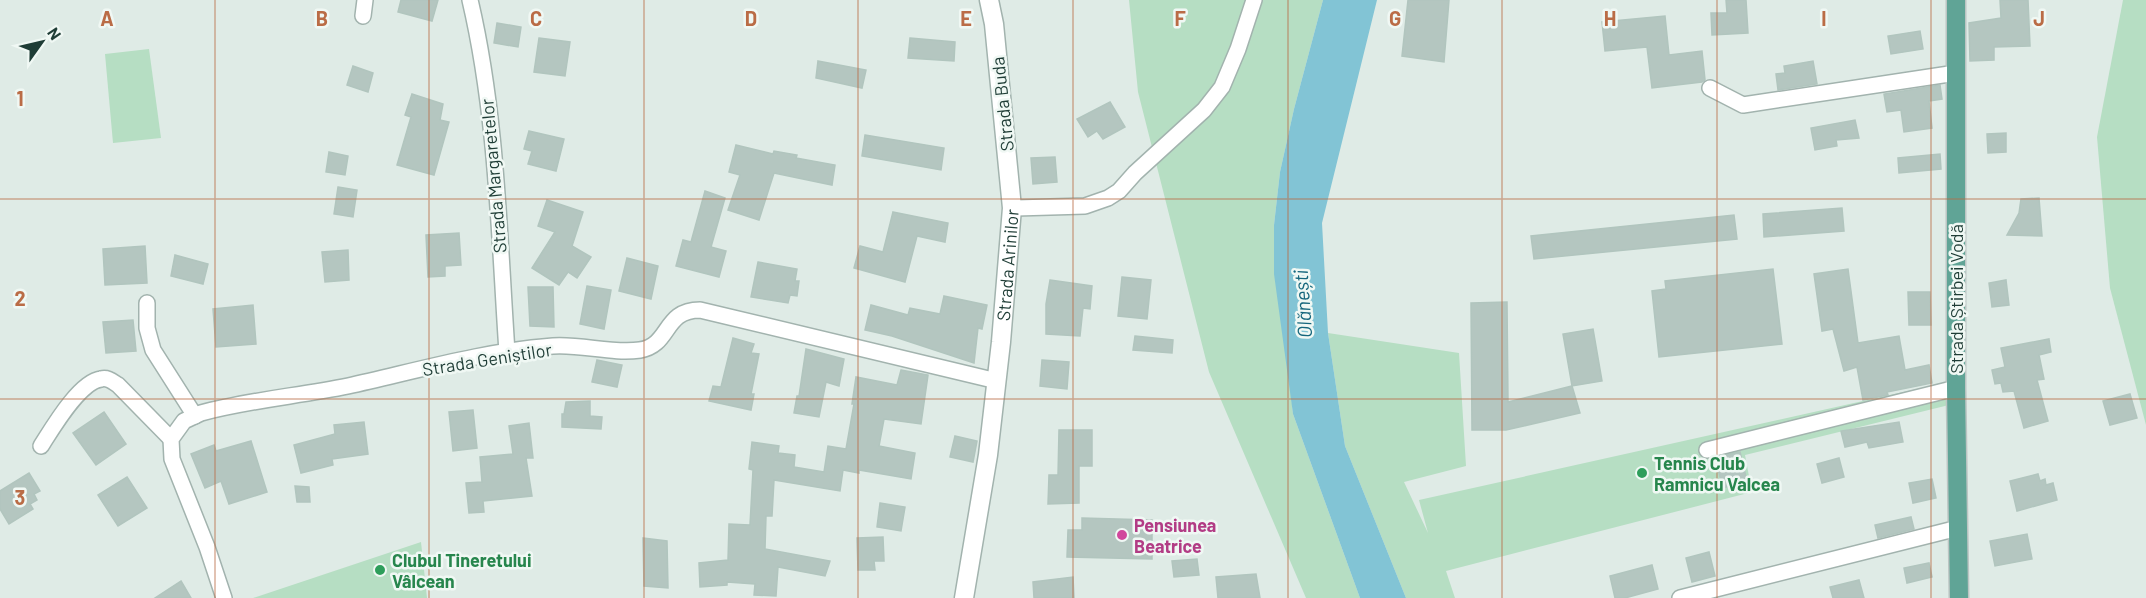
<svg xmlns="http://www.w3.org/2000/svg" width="2146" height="598" viewBox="0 0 2146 598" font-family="Barlow,sans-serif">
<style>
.green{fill:#b6dec3}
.water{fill:#82c4d5}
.building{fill:#b4c6c0;stroke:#b1c5be;stroke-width:1.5}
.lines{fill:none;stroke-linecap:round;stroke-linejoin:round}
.minor-casing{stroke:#a2b3ae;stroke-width:18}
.tertiary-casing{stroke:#a2b3ae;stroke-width:21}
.primary-casing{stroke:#bcc5c3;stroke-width:21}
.minor{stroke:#fff;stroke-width:15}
.tertiary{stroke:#fff;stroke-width:18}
.primary{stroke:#60a496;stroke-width:18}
.grid{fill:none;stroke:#ba6c46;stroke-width:1.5;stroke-opacity:0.55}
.leisure-dot{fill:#2e9e5b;stroke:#f0f8f4;stroke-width:2}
.hotel-dot{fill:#d1479c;stroke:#f0f8f4;stroke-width:2}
.labels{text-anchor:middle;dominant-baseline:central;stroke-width:5;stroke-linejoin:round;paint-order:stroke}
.street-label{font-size:18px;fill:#1f3d36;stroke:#f0f8f4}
.leisure-label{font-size:18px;font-weight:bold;fill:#27864d;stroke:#f0f8f4;text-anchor:start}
.hotel-label{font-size:18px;font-weight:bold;fill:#b23c85;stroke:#f0f8f4;text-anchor:start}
.water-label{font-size:20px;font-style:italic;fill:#15667c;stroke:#f0f8f4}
.grid-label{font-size:20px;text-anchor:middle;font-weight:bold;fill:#ba6c46;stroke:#f0f8f4;stroke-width:5;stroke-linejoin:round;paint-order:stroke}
</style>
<rect width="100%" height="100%" fill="#dfebe6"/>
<g class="green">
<polygon points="1129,0 1323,0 1294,109 1280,172 1274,225 1293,414 1360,598 1306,598 1209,372 1138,92"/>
<polygon points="2123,0 2146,0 2146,425 2110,288 2097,137"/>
<polygon points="149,49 161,138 113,143 105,54"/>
<polygon points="1328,333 1459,353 1466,466 1404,482 1428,533 1419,500 1948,382 1949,405 1745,455 1752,492 1446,571 1455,598 1406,598 1345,446"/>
<polygon points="421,542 427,598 253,598"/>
</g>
<polygon class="water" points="1323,0 1377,0 1322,223 1328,333 1345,446 1406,598 1360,598 1293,414 1274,274 1274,225 1280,172 1294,109"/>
<g class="building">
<polygon points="401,0 438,0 432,21 398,12"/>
<polygon points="1408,0 1449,0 1444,62 1402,56"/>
<polygon points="1726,0 1746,0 1748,33 1712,35 1711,13 1727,13"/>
<polygon points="2000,0 2028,0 2030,46 1994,47 1994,60 1970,61 1969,23 2001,18"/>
<polygon points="1665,16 1669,55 1702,51 1705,80 1702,82 1652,88 1647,47 1605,51 1602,22"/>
<polygon points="497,23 521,27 518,47 494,43"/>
<polygon points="1920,31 1923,49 1891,54 1888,36"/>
<polygon points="539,38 570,42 565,76 534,72"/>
<polygon points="910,38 955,42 954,61 908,58"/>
<polygon points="818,61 866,70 862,88 816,78"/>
<polygon points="1813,61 1817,84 1778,90 1776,74 1785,73 1784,66"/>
<polygon points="353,66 373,73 368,92 347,85"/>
<polygon points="1940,85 1942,99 1929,101 1932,128 1904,132 1901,110 1887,112 1884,94"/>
<polygon points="412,94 443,104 440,120 449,122 434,175 397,165 411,117 405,115"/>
<polygon points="1110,102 1125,127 1103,139 1097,131 1088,137 1077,119"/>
<polygon points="1855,120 1859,138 1836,140 1837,146 1815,150 1811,128"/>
<polygon points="529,131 564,139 556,171 528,164 532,151 524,149"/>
<polygon points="2006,133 2006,152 1988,153 1987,134"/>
<polygon points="865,135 944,148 941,170 862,156"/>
<polygon points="736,145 773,154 774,151 797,155 796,158 835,165 832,185 774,173 759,220 728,210 740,175 729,172"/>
<polygon points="329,152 348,156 345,175 326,172"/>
<polygon points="1940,154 1941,169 1899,173 1898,158"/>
<polygon points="1055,157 1057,182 1033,184 1031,158"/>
<polygon points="338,187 357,190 353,217 334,214"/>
<polygon points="705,191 725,198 711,247 726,251 719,277 676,266 683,240 691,242"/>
<polygon points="2039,198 2042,236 2007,235 2019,213 2021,199"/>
<polygon points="547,200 583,212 572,246 591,257 577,278 568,272 559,285 532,268 555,232 538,226"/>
<polygon points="1842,208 1844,231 1764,237 1763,214"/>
<polygon points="893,212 948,223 945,242 917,236 905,282 854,268 860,246 883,252"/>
<polygon points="1734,215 1737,239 1534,259 1531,236"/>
<polygon points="459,233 461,265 445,266 445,276 428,277 426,235"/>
<polygon points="145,246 147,283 105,285 103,249"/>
<polygon points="348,250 349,280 325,282 322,252"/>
<polygon points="175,255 208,264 203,284 171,276"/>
<polygon points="627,258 658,266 651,299 619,291"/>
<polygon points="758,262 797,269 795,281 799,281 797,296 790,295 788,303 751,297"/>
<polygon points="1773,269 1782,344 1659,357 1652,291 1666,289 1665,281"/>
<polygon points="1848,269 1858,343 1899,336 1905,370 1929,365 1932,383 1887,392 1888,395 1863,400 1857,367 1844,371 1833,329 1822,331 1814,274"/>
<polygon points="1122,277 1151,280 1147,319 1118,316"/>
<polygon points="1050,280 1092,286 1090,309 1083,308 1080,336 1046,334 1046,304"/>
<polygon points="2006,280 2009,305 1992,307 1989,283"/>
<polygon points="587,286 611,290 604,329 580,324"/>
<polygon points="528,287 553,287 554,327 530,326"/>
<polygon points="1908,292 1930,292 1931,325 1909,325"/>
<polygon points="944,296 987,305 982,329 978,328 974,363 892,336 865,330 871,305 908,315 910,308 940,314"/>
<polygon points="1507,302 1508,402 1572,386 1580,413 1506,430 1472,430 1471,303"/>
<polygon points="253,305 256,344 216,347 213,309"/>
<polygon points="133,320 136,351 106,353 103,322"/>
<polygon points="1593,329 1602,381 1572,386 1563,334"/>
<polygon points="1135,336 1173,340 1172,353 1133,350"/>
<polygon points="733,338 754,344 751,353 759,354 751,394 754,394 751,410 709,401 713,386 721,387"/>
<polygon points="2049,339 2051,352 2039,355 2044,379 2037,380 2048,421 2024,428 2014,391 2003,392 2001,383 1995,384 1992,370 2005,367 2001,348"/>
<polygon points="806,349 844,359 839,386 826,382 819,417 794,413 797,396 799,396"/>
<polygon points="597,360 622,365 617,387 592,382"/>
<polygon points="1042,360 1069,362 1067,389 1040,386"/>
<polygon points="901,370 928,375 921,424 884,419 879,446 915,453 911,479 859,470 859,473 843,470 840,491 774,480 772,516 766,516 765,549 830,561 825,576 778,567 776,596 754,595 755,584 727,582 727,585 700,587 699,563 728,560 729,524 750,525 753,470 749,469 752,442 779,446 778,453 795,455 794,467 824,472 828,446 846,449 854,404 852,404 856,377 897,385"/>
<polygon points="2130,394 2137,418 2110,425 2103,401"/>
<polygon points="590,401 590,416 602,417 601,429 562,427 562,414 564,414 566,402"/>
<polygon points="473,410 477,448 453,451 449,412"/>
<polygon points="104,412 126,444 96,465 73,433"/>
<polygon points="364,422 368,454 332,459 333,465 301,473 294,445 335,434 334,425"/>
<polygon points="1899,422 1903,442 1869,448 1867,442 1845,447 1841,431"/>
<polygon points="529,423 533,458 526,458 532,496 483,501 484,512 469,513 466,483 482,482 480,457 513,454 509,426"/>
<polygon points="1059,430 1092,430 1092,466 1079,466 1079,503 1048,504 1049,475 1058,475"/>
<polygon points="955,436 977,441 973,462 950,457"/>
<polygon points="251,441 267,492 229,504 221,481 205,488 191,454 214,445 216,451"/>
<polygon points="1740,452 1747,481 1723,488 1715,458"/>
<polygon points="1839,458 1844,477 1822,483 1817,464"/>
<polygon points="29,473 40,491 34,494 37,500 30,504 33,509 9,524 0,509 0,491"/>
<polygon points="2038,474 2040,481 2045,479 2046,485 2053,483 2057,500 2017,511 2010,481"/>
<polygon points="127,477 147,508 118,526 98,495"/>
<polygon points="1932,479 1936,498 1913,503 1909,483"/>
<polygon points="295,486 309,487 310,502 297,502"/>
<polygon points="880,503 905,507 901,531 877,527"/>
<polygon points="1911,517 1914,529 1878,538 1875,525"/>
<polygon points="1082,518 1152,520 1152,559 1067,557 1068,530 1082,530"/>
<polygon points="2027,534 2032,559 1995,566 1990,541"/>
<polygon points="883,537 884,561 874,561 875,570 858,570 857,538"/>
<polygon points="643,538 667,541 668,588 644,586"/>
<polygon points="1709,552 1715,576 1692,582 1686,558"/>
<polygon points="1197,559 1199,575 1174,577 1172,561"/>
<polygon points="1929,563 1932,577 1907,583 1904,568"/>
<polygon points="1652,565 1658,589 1625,598 1615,598 1610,576"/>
<polygon points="1256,574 1260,598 1218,598 1216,577"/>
<polygon points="1073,577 1074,598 1034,598 1033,582"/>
<polygon points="1859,580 1864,598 1833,598 1830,587"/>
<polygon points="181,581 191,598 155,598"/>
</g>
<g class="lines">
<defs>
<g id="minor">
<path d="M470,0C497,115 499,235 507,352"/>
<polyline points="363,16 365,0"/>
<polyline points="1710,88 1743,105 1956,73"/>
<polyline points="1012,208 1085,206 1108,198 1119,191 1135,173 1204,110 1222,87 1238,49 1254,0"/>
<polyline points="147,303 147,328 153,350 195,416"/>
<path d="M41,446C52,429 79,382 101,379C108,377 113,382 118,385L171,439"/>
<polyline points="1707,450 1956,388"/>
<path d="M224,598L207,547L172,459L171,439L184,421L201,413C249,400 299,396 348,386C416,371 484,351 553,346C582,344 612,354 640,350C671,345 663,310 700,310L997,381"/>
<polyline points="1680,598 1958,528"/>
</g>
<g id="tertiary">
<path id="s1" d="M964,598L988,455L1001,342L1012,208L994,24L989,0"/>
</g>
<polyline id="primary" points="1956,0 1956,388 1959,598"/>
</defs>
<use href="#minor" class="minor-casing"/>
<use href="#tertiary" class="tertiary-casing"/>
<use href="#primary" class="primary-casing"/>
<use href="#minor" class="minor"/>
<use href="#tertiary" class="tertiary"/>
<use href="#primary" class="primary"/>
</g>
<path class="grid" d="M215,0V598M429,0V598M644,0V598M858,0V598M1073,0V598M1288,0V598M1502,0V598M1717,0V598M1931,0V598M0,199H2146M0,399H2146"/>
<g class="leisure-dot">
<circle cx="1642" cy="473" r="6"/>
<circle cx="380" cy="570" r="6"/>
</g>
<circle class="hotel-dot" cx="1122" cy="535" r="6"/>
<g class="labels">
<g class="street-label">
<text transform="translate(1002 104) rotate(-96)">Strada Buda</text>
<text transform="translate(493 176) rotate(-95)">Strada Margaretelor</text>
<text stroke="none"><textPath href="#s1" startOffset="336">Strada Arinilor</textPath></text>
<text transform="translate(1956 299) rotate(-90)">Strada Știrbei Vodă</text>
<text transform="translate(487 359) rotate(-9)">Strada Geniștilor</text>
</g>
<g class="leisure-label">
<text x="1654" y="463">Tennis Club<tspan x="1654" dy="21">Ramnicu Valcea</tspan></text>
<text x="392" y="560">Clubul Tineretului<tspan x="392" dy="21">Vâlcean</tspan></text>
</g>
<g class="hotel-label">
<text x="1134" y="525">Pensiunea<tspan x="1134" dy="21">Beatrice</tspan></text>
</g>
<g class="water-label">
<text transform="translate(1302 304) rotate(-94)">Olănești</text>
</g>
</g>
<g class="grid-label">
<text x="107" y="26">A</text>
<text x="322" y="26">B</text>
<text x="536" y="26">C</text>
<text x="751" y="26">D</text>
<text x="966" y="26">E</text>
<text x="1180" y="26">F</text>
<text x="1395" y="26">G</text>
<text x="1610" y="26">H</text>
<text x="1824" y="26">I</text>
<text x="2039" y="26">J</text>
<text x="20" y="106">1</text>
<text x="20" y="306">2</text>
<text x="20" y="505">3</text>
</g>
<g transform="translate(42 42) rotate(56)" stroke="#f0f8f4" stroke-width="4.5" paint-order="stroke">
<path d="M0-4.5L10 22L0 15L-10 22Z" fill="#1f3d36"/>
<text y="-9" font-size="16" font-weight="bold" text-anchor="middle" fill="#1f3d36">N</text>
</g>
</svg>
